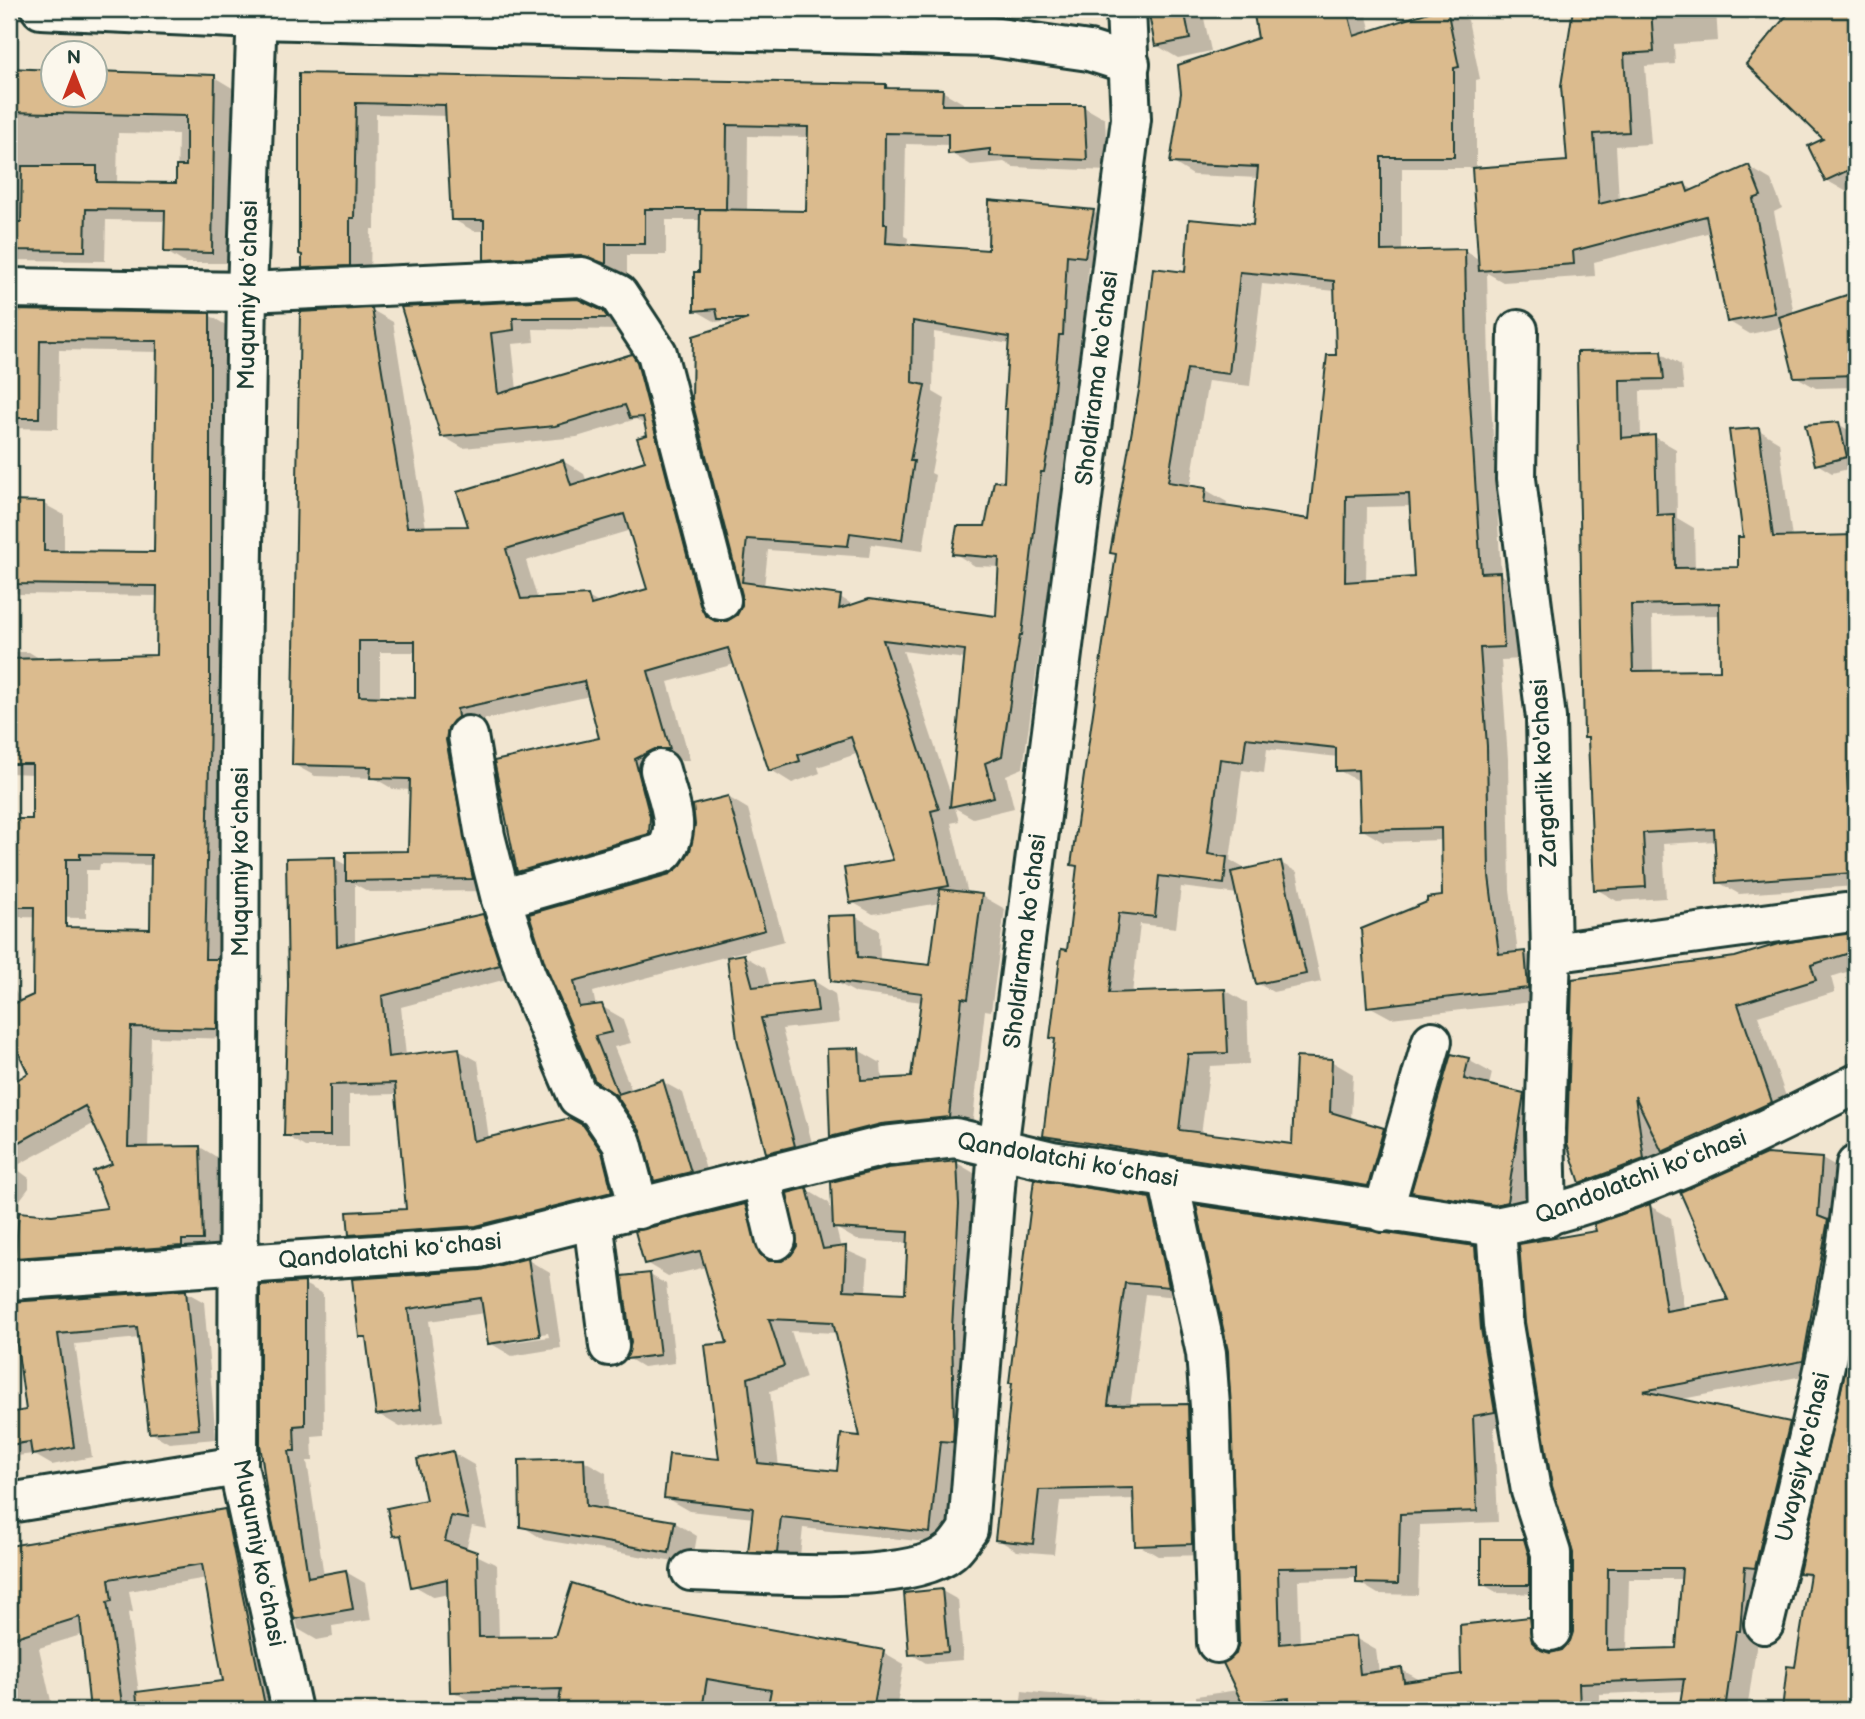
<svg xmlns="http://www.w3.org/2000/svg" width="1865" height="1719" viewBox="0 0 1865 1719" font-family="'Balsamiq Sans',sans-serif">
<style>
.shadow{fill:#0003;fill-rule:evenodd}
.building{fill:#dbbb8e;stroke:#1f3d34;stroke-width:2;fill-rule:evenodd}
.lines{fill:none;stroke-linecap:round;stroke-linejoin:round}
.minor-casing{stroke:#1f3d34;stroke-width:44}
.minor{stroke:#fbf7ec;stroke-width:38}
.labels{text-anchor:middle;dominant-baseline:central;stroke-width:6;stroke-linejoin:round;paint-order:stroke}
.street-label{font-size:24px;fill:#1f3d34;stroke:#fbf7ec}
</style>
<rect width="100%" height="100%" fill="#f1e5d0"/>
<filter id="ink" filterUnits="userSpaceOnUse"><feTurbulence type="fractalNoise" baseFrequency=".0143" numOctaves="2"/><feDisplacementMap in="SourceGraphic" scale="14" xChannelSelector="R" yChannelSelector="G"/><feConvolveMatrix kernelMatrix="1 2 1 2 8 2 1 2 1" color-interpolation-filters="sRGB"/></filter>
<g filter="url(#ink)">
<g class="shadow">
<polygon points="1148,9 1202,9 1211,51 1178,58 1156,45"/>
<path d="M1254,9H1365L1371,32L1443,9L1468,20L1480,79L1476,80V169L1569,162L1563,86L1574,9H1716L1718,41L1674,44L1675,64L1645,66L1651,144L1616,146L1619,201L1685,185L1695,191L1749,167L1771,180L1782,208L1774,212L1794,314L1856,292V387L1816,388L1795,376L1784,327L1750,334L1728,321L1711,232L1594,262L1595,276L1503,282L1487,273L1489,366L1501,575L1521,586L1525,659L1501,660L1508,759L1510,889L1518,954L1525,953L1546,966L1549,1000L1391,1018L1369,1006L1444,898L1443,840L1383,842L1361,829L1360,782L1338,770V757L1267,749L1264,773L1242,770L1230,860L1247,870L1281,863L1297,872L1321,982L1273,992L1257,983L1238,894L1181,887L1176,928L1140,924L1132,994L1225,990L1247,1003L1249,1064L1210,1066L1201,1135L1294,1146L1331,1061L1353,1074L1351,1120L1384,1130L1405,1142L1390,1197L1067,1148L1045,1136L1057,1040L1052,1037L1068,952L1078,867L1073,864L1118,555L1112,552L1187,274L1254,227L1259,178L1193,175L1172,162L1260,40ZM1402,168H1474L1480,260L1465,251L1402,252ZM1262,284L1336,291L1337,357L1310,521L1226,508L1227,502L1206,490L1190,487L1208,381L1250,386ZM1411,506L1416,579L1366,582L1367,507Z"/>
<polygon points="1794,9 1856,9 1856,188 1847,192 1826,180 1826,140 1748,64"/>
<path d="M9,70L52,72V94H94L214,77L234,89L231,263H185L165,251L166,221L106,220L105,261L10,260L9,277ZM118,133L178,134L177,185L117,184Z"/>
<path d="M301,75L886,85L894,90L942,91L963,103V107H1084L1105,119L1108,171L1013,167L1004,162L971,165L950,153V145L906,144L904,236L908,238L907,246L989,252L1093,212L1114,224L1106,268L1088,266L1084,346H1080L1069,459L1065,483L1062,484L1043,646H1040L1023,768L1006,775L1014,808L973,818L955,808L959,821L951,823L968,894L982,896L1005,909L991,1011L985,1010L972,1129L855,1149L832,1136L858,1050L881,1063L882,1080L912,1078L922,1002L856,993L832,980L856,917L879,930L880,961L931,967L940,903L873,914L852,902L895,862L859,753L818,767L820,773L792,783L771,770L735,664L668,682L690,760H677L655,771L670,846L539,883L518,871L602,740L590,696L477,721L494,891L369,892L355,884V944L483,916L502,927L518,976L401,1007L406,1056L458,1050L478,1061L489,1139L570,1119L602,1138L631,1203L496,1237L370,1245L350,1234L408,1211L397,1094L349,1095V1147H305L285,1135L335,859L348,866L409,853L411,790L393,789L374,778L315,776L293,764L372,310L393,322L426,528H470L563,461L584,474L587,482L647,462L649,436L647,426L636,419L577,437L463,448L442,436L403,309L602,313L624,325L627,330L533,329L534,342L512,344L517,390L631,356L653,368L658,376L723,623L738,616L744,606V595L694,401L733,326L725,321L716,322L695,310L701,274L702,220H666V255H627V275L604,266L507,271L486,259V231H474L452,219L447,116L376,114L375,229H371L370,277L325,279L303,267ZM748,136L809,137L808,213L747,212ZM934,332L1010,344L1006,484L986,528L954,553L975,566L1000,567L998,618L855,606L840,597L764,587L768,550L869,557L871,544L923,551L935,475L931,473L945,399L933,392ZM631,530L649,590L600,604L588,597L538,600L526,561ZM903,651L966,659L953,801ZM380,652H417V699L380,698Z"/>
<polygon points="9,312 209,315 229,327 237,1039 151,1037 148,1149 200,1147 220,1159 222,1250 37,1268 17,1257 52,1217 109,1209 115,1165 95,1123 14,1167 29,1178 29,1188 9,1214 9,1087 30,1074 9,1029 9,981 26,1009 151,931 153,865 100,864 99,870 86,870 86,918 9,917 9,821 34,821 34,774 9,773 9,652 29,652 42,660 158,657 158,596 19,594 9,588 9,503 44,504 64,515 64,553 156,554 159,352 59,350 58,429 9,428"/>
<path d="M1660,353L1681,365L1684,390L1640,391L1641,438L1655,437L1676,449L1677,518L1694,528L1695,570L1740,569L1759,430L1779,442L1792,538L1856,537V886L1739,894L1718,882L1716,841L1663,844L1666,898L1617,901L1596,889L1579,354ZM1721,615L1722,671L1653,672L1652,616Z"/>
<polygon points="1838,424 1854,433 1856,467 1832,473 1817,464"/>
<polygon points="728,797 748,809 784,941 729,955 730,958 744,956 765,968 770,986 814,981 835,994 839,1023 782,1029 816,1158 790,1164 768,1152 738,1039 728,956 593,992 596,1007 601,1006 622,1018 631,1043 614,1047 632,1091 663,1082 683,1093 710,1183 676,1192 656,1180 642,1130 617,1094 548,967 682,867"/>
<polygon points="1856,933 1856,969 1831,977 1835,992 1758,1016 1792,1114 1684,1163 1661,1150 1664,1171 1603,1193 1582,1181 1569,1143 1735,959"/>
<polygon points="1468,1060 1492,1073 1489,1086 1523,1095 1547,1109 1530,1215 1437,1205 1413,1191"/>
<path d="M1766,1155L1822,1159L1843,1171L1824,1372L1677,1400L1789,1423L1810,1435L1761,1642H1757L1747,1710H1681L1684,1691L1600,1694V1710H1020L1022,1691L1197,1710L1196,1696L1238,1690L1237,1655L1241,1643L1230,1351L1475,1248L1496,1260L1516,1423L1494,1427L1498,1522L1420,1525L1418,1595L1378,1594L1358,1582V1578L1298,1580L1300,1644L1355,1638L1376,1650L1379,1673L1402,1670L1422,1681L1462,1675L1529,1619L1550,1631L1553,1654L1563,1651L1572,1642L1575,1631L1599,1232L1650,1206L1671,1218L1684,1309L1730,1301ZM1629,1579H1683L1678,1650L1627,1651Z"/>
<path d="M957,1163L979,1176L952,1545L803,1528L799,1565L772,1564L750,1551L754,1518L689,1511L666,1498L721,1461L729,1344L706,1267L668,1276L646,1263L745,1206L767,1219L780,1263L793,1257L799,1246L807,1190L829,1203L833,1216ZM836,1228L857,1240L909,1243L906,1295L866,1293L868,1260L841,1248ZM791,1331L837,1333L862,1438L839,1473L779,1467L770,1391L806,1378Z"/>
<polygon points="1149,1199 1170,1211 1189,1298 1145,1294 1130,1407 1187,1406 1208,1418 1212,1555 1158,1556 1137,1544 1135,1499 1060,1501 1054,1554 1017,1551 997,1539"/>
<path d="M528,1260L550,1273L561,1348L512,1356L490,1343L485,1313L429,1321L443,1421L400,1427L378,1414L368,1341L361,1336L354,1280L481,1272ZM548,1333L549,1337L507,1343V1339Z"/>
<polygon points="650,1275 666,1284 675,1363 643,1367 628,1358"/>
<polygon points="304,1284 323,1294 324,1435 312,1436 313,1461 307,1461 324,1576 346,1572 365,1583 371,1620 332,1626 333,1637 317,1640 298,1629 270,1502"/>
<polygon points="186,1292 204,1302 216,1439 169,1443 150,1432 140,1338 75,1344 92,1457 52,1465 33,1454 9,1457 9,1414 28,1412 13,1303"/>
<polygon points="1856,1325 1856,1710 1783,1710 1789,1668 1797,1669 1811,1578 1801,1572"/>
<polygon points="453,1453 474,1465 487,1529 472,1526 466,1550 497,1565 499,1639 556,1637 644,1608 883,1652 904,1664 896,1710 560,1710 561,1701 473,1703 452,1691 449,1594 434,1597 413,1585 404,1540 395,1535 428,1501"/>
<polygon points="583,1460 606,1473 607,1511 674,1522 697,1536 692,1565 544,1540 522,1526"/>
<path d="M225,1511L246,1524L283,1710H92L84,1634L39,1648L53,1710H9V1548ZM207,1578L225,1682L139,1693L128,1613L133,1612L129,1591Z"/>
<polygon points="1523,1541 1539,1550 1544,1594 1498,1593 1482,1584"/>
<polygon points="942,1591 958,1600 963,1660 926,1663 911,1654"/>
</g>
<g class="building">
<polygon points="1148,9 1184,9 1190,39 1155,46"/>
<path d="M1253,9H1347L1354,36L1438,9H1447L1459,67L1454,68V157H1381V251L1465,249L1467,353L1481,573L1500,572L1504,647L1480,648L1487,746L1489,876L1499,954L1525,951L1528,988L1367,1007L1361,929L1427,902V898L1442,896L1441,828L1360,830L1358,770L1336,771V748L1246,738L1243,762L1220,759L1208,854L1227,857L1224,884L1159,876L1155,917L1119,913L1109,993L1225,989L1228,1053L1188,1054L1179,1130L1292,1144L1296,1057L1332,1059L1330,1112L1384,1128L1368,1186L1043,1136L1055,1039L1050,1038L1061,949L1067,950L1077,866L1071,865L1116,554L1110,553L1140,385L1153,268L1185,272L1189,219L1253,225L1258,167L1170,163L1181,93L1178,65L1258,38ZM1240,272L1334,281L1336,355H1327L1309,519L1204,503L1206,488L1168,482L1187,369L1229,374ZM1409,494L1414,577L1345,582L1346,496Z"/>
<polygon points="1573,9 1651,9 1654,52 1624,54 1629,132 1594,134 1599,204 1685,183 1688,192 1749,165 1761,196 1753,199 1775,313 1727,322 1706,216 1573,251 1574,264 1479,271 1472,168 1567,161 1561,86"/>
<polygon points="1792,9 1856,9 1856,172 1853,168 1825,181 1808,146 1823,139 1746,64"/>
<polygon points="9,68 52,70 52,94 94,94 94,71 215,75 212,253 164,252 165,210 86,209 85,251 9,250 9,222 21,222 22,166 97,166 97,182 176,183 176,166 186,166 186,116 9,112"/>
<path d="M299,73L886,84V88L943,89L942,105H1084L1087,160L990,156V149L948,154V134L885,133L884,224H887L886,243L988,250L989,200L1094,210L1085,257L1067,255L1063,335H1059L1049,446L1044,472H1041L1022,635H1020L1002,756L985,763L994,797L950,807L965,650L883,640L939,809L931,811L949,886L850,903L844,868L893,860L851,737L798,755L800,761L769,771L728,648L648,671L670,749H655L635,759L650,817L649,834L517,872L494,761L599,738L584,681L457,709L458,717L448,728L446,740L473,879L346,881V852L408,851L410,779L370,778L371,767L292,765L300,312L372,308L407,527L468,526L457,492L563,460L571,485L645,461L637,438L647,435L643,417L630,418L625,405L555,426L441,437L401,307L578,299L603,311L608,318H513L514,330L491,333L498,394L632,354L637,362L700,605L705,615L715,621H727L737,615L742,605V595L692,401L693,336L748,319H718L716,309L694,311V272H699L700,209L806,211L808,127L727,125L726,209H645V244H606V264L581,255L484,260V220H451L445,105L356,103L354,218H350V266L302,268V255L299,254ZM913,321L1009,337L1004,409H1007L1004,482L994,481L985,526H957L952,554L999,558L996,616L869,599L839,609L841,595L742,582L747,539L848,546L850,533L902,540L914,461H910L925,385L912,382ZM624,514L647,589L591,605L588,595L521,599L506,549ZM359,641H415V698L359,696Z"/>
<polygon points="1856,292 1856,375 1794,377 1779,317"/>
<path d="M9,310L210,313V717L205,959H218L217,1029L131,1027L128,1147L200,1146L203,1240H182V1246L15,1258L19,1212L52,1215L107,1208L93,1171L112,1164L85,1106L9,1148V1085L28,1073L9,1033V1006L33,995L34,907H9V819H32V764H9V659L156,655L157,586L9,584V501L44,502V551L154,552L157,341L40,340L39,418H9ZM80,854L151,855L150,929L66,927V859H80Z"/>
<path d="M1661,351L1664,379L1620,380L1621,438L1655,435L1657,515L1674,514L1675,568L1738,567V537H1743L1729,430L1759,428L1773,537L1856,535V773L1847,774L1853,873L1717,883L1714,829L1643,833L1646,887L1594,890L1588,738H1584L1577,352ZM1719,603L1720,670L1633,671L1631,605Z"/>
<polygon points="1839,422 1847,457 1815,465 1805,425"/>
<polygon points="728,796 765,930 574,981 579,1007 602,1004 612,1032 595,1036 618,1094 663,1080 691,1172 654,1181 640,1131 616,1095 595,1081 546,967 529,914 670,874 681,865 690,851 695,825 693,805"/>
<polygon points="335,857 337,946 483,914 500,965 382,996 388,1057 459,1048 473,1141 570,1118 583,1125 602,1152 612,1192 476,1226 349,1235 347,1212 406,1209 395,1083 330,1085 330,1136 284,1136 288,985 286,858"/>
<polygon points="1281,861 1306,974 1256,984 1231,872"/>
<polygon points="940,889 982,894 968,999 962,998 949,1117 881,1124 830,1137 827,1049 859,1048 861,1080 911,1077 922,993 831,981 827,916 856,915 858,957 930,965"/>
<polygon points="1856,931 1856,951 1811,965 1816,980 1738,1004 1772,1102 1662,1152 1635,1096 1644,1159 1580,1183 1567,1143 1572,979 1735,957 1778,944"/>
<polygon points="744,954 753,987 814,980 818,1011 761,1018 795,1146 766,1153 737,1039 727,957"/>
<polygon points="1451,1054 1469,1058 1464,1079 1524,1093 1507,1202 1495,1205 1411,1192"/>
<path d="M1766,1154L1822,1158L1818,1216L1828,1220L1803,1361L1643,1391L1790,1422L1755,1568L1745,1567L1740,1631H1736L1725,1710H1679L1684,1679L1579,1683L1580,1710H1291L1289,1698L1242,1703L1223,1663L1236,1654L1239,1642L1228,1351L1196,1205L1475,1246L1481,1329L1495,1412L1473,1416L1477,1511L1400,1514L1398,1584L1356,1583V1567L1278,1568L1280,1644L1356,1636L1360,1674L1402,1668L1404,1682L1461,1674L1460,1625L1529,1617L1532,1642L1541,1650L1550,1653L1562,1650L1570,1641L1573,1632V1553L1552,1486L1525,1322L1519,1244L1596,1231L1594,1224L1650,1204L1666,1311L1728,1300L1680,1192ZM1608,1568H1682L1676,1648L1607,1650Z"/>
<path d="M957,1161L959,1205L952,1328L954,1426L953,1442L940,1441L930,1533L781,1517L777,1553L748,1552L753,1508L664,1498L669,1454L719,1459L705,1345L727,1343L700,1251L644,1264L635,1231L745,1204L760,1254L769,1261H782L791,1255L797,1246L787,1193L807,1188L823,1249L846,1246L844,1290L905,1293L908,1232L833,1228L831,1182L888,1168ZM769,1319L833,1322L860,1436L841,1434L837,1471L758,1463L748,1378L784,1366Z"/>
<polygon points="1034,1179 1150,1198 1169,1287 1125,1283 1108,1405 1188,1404 1192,1544 1135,1546 1133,1488 1039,1490 1033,1544 995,1540 1012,1383 1009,1383"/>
<polygon points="528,1258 540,1336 488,1344 481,1298 408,1309 421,1409 376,1415 366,1337 359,1337 352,1279 481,1270"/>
<polygon points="650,1273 660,1355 626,1359 631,1343 622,1276"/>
<polygon points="305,1282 305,1425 294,1426 295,1451 289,1451 308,1577 346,1570 353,1609 294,1619 268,1502 260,1444 260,1285"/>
<polygon points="186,1290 199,1429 149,1433 137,1327 58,1334 74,1447 32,1455 30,1442 9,1445 9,1413 26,1410 11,1302"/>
<polygon points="1849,1354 1856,1354 1856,1617 1851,1652 1856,1653 1856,1707 1843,1705 1843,1710 1782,1710 1787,1666 1795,1667 1810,1574 1799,1573"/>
<polygon points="453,1451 468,1519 451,1516 445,1541 477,1552 479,1637 555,1636 572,1583 644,1606 884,1650 873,1710 767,1710 771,1690 707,1679 702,1710 558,1710 561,1689 450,1692 447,1579 411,1587 401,1535 393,1536 387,1508 426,1500 417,1459"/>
<polygon points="584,1458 586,1506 675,1521 669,1553 520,1527 519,1460"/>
<polygon points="225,1509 266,1710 138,1710 136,1692 223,1681 202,1564 109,1579 112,1601 107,1602 123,1710 90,1710 80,1617 16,1637 9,1613 9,1546"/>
<polygon points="1481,1539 1524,1539 1529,1556 1529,1585 1481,1585"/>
<polygon points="942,1589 948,1652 909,1655 904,1593"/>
</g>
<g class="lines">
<defs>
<g id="minor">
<polyline points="41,9 257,19 992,37 1089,51 1130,64"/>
<polyline points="257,9 247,292 240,736 238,1466 292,1710"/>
<polyline points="9,288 247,292 582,277 618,294 657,353 721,600"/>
<polyline points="1518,330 1516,479 1546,718 1551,953 1545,1129 1547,1217"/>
<polyline points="468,736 485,836 501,899"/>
<polyline points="1551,953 1845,913"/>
<polyline points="761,1177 776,1240"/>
<polyline points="1168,1177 1206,1353 1210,1406 1217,1643"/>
<path d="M639,1209L622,1143L598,1108L578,1097L526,975L501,899L663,853C684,830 667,797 660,770"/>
<polyline points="1383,1212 1432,1041"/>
<polyline points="593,1220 609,1346"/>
<polyline points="1496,1227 1503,1325 1531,1491 1551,1553 1551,1631"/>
<path d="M9,1280L479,1248L884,1146L955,1138L1052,1161L1496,1227C1622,1203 1743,1142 1856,1084"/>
<polyline points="9,1503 238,1466"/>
<path d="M691,1571C749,1572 908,1588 951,1551C958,1545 963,1536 968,1530L998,1149L1131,119L1126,9"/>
<path d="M1764,1624C1799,1476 1843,1317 1856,1165"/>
</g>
</defs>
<use href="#minor" class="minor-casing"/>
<use href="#minor" class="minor"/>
</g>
</g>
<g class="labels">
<g class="street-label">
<text transform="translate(248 295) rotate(-89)">Muqumiy koʻchasi</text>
<text transform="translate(1097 378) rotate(-83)">Sholdirama ko‘chasi</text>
<text transform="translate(1544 773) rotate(-93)">Zargarlik ko'chasi</text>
<text transform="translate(240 862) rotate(-90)">Muqumiy koʻchasi</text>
<text transform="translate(1025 941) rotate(-83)">Sholdirama ko‘chasi</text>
<text transform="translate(1068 1160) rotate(10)">Qandolatchi koʻchasi</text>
<text transform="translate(1641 1177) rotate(-21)">Qandolatchi koʻchasi</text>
<text transform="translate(390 1251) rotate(-5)">Qandolatchi koʻchasi</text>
<text transform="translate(1803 1457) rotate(-77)">Uvaysiy ko'chasi</text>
<text transform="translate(259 1553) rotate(79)">Muqumiy koʻchasi</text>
</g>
</g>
<rect width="1865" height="1719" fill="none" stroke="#fbf7ec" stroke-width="35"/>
<rect x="18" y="18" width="1830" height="1684" fill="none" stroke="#1f3d34" stroke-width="2.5" filter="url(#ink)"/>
<g transform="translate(74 74)"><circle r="33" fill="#fbf7ec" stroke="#a3ada2" stroke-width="2"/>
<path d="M0-5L12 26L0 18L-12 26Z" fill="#c8321e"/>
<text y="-10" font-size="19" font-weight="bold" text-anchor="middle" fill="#1f3d34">N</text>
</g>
</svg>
